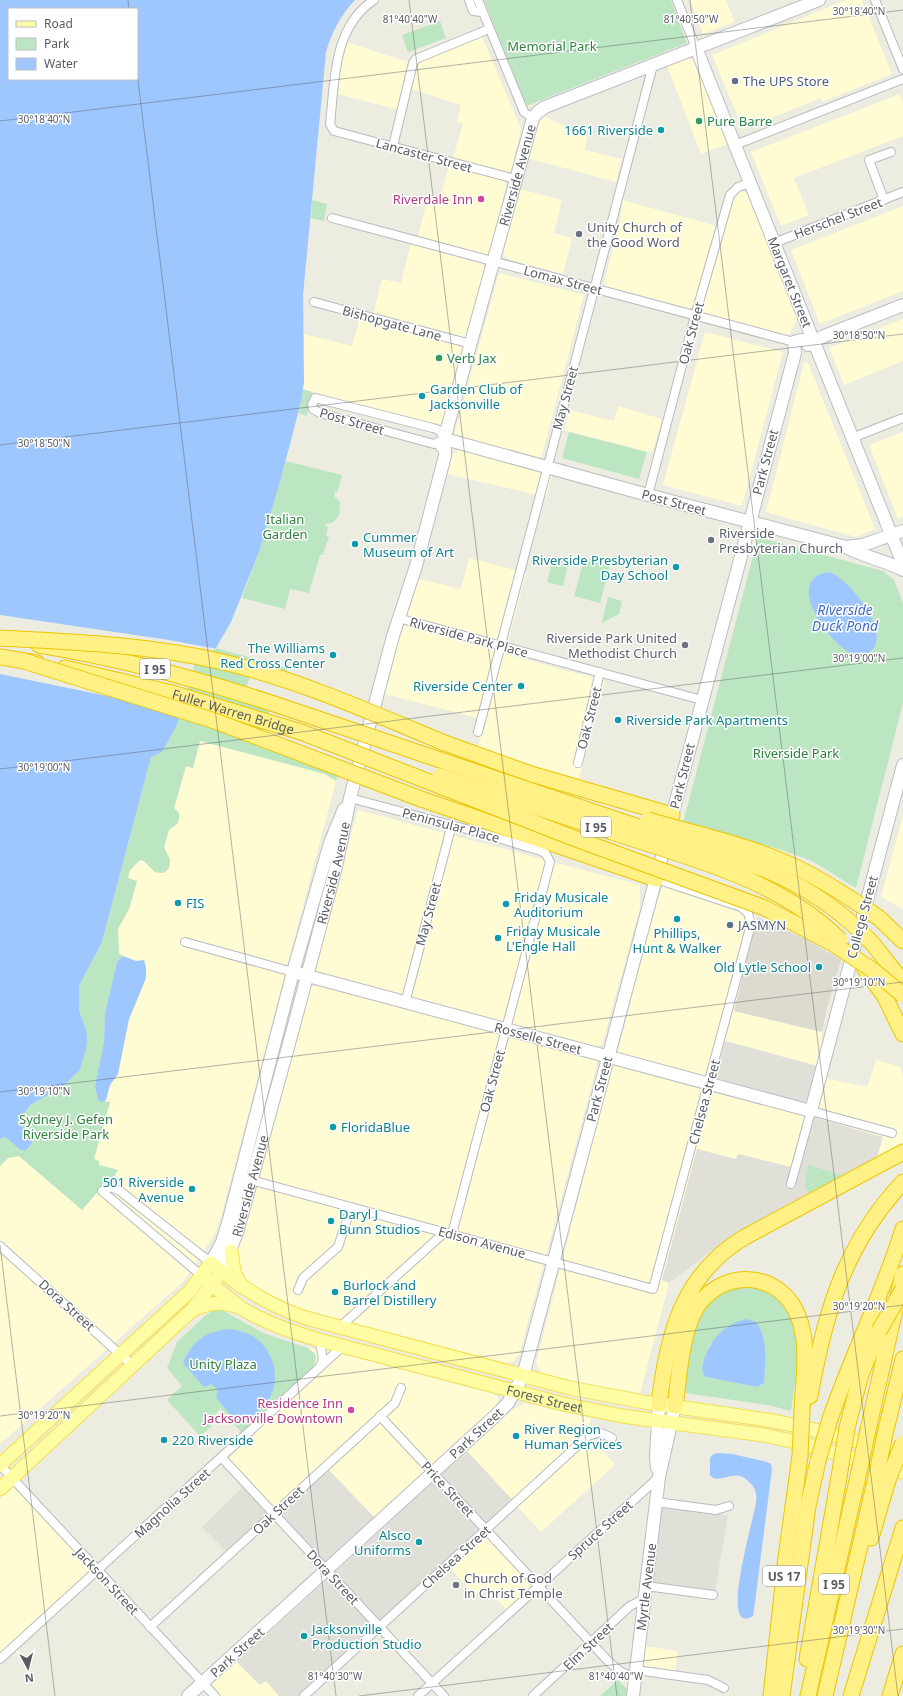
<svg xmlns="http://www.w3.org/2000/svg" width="903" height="1696" viewBox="0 0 903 1696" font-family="'Noto Sans',sans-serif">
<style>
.commercial{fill:#fffbd3}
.industrial{fill:#e0dfd8}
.education{fill:#dddbcf}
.green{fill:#bbe6c1;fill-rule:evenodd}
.water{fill:#9ec7ff;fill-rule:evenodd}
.pier{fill:#edece0}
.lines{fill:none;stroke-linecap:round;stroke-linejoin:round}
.street-casing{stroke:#b8bac0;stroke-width:10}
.secondary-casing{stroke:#bbbdc5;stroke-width:14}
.primary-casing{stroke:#f5de51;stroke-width:15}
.highway-casing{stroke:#edc500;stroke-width:17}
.street{stroke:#fff;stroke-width:8}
.secondary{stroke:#fff;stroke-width:12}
.primary{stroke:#fffda3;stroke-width:13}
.highway{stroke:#fff185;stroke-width:15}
.highway-bridge-casing{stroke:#edc500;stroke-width:17;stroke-linecap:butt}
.highway-bridge{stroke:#fff185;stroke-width:15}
.ticks{fill:none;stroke:#595c62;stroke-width:1;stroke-opacity:0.45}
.service-dot{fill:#5c6f8a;stroke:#fff;stroke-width:1.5}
.leisure-dot{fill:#2e9e5b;stroke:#fff;stroke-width:1.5}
.culture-dot{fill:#0f9aa8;stroke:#fff;stroke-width:1.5}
.hotel-dot{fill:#d1479c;stroke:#fff;stroke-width:1.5}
.worship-dot{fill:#6b7280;stroke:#fff;stroke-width:1.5}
.labels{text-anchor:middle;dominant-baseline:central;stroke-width:3;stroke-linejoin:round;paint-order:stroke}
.shield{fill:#fff;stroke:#8b8d91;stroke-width:1}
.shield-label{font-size:12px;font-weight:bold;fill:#595c62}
.park-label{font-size:13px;fill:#318140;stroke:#fff}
.service-label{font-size:13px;fill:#4e5e75;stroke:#fff;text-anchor:start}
.leisure-label{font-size:13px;fill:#27864d;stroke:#fff;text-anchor:start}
.culture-label{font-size:13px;fill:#0d838f;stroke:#fff;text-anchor:start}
.street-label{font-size:13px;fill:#595c62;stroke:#fff}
.hotel-label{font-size:13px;fill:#b23c85;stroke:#fff;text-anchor:end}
.worship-label{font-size:13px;fill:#5b616d;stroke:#fff;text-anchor:start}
.water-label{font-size:14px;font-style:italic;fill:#3e6dc5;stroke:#fff}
.ticks-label{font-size:10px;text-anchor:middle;fill:#595c62;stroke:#fff;stroke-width:3;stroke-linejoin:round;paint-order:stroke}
</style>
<rect width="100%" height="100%" fill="#edece0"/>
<g class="commercial">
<polygon points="690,0 726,0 735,22 703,34"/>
<polygon points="846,0 862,0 892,74 822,102 821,98 743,129 712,55"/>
<polygon points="481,34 521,129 511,171 508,172 453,158 463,124 457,122 461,105 408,88 415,62"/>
<polygon points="347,42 411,63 399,110 338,94 341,65"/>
<polygon points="685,59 692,59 697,63 730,143 701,154 667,66"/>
<polygon points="900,94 903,102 903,136 794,178 809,215 781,226 751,152"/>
<polygon points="543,116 587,136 585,150 622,159 616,182 527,158 536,123"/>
<polygon points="449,165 501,179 505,182 506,187 488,255 418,236 427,201 439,203"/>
<polygon points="519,189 562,200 554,233 572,238 563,274 508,259 503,255"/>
<polygon points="739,191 748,193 798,317 790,334 785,335 709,315 704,312 703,305 730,202"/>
<polygon points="622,200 717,226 694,307 689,308 606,286 604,283 621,217"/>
<polygon points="903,206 903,291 820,324 791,250"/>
<polygon points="411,243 482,264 484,266 485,269 467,336 465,338 373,315 382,279 401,283"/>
<polygon points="499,273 584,295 541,459 454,435"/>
<polygon points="360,318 462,346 463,352 442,425 434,426 303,389 304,334 352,346"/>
<polygon points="903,319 903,361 844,385 829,348"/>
<polygon points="705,332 783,352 742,506 663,485"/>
<polygon points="804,363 808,363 875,529 856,537 766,512"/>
<polygon points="618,406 662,419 652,453 564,430 570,410 614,421"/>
<polygon points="903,432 903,517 898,519 869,445"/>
<polygon points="460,450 552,475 546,497 443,473 450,456"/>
<polygon points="469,558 526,573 505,654 605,681 579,779 525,764 478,747 485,720 385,694 415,578 461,589"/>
<polygon points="200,740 325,774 336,781 221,1217 213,1237 183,1282 0,1444 0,1166 8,1158 19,1156 82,1210 107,1181 112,1179 118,1170 98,1164 94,1159 110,1102 105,1101 110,1085 118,1074 129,1019 146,978 137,961 125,958 119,953 118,929 129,909 137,881 127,878 130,870 140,860 144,861 155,872 159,873 169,868 170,862 164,847 169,830 178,812 174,808 186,766 193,768"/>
<polygon points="358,810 640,885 640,908 602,1045 596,1047 319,973 315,970 314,966"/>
<polygon points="903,815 903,909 881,897"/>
<polygon points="663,884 757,917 734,1011 822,1032 821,1048 817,1066 725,1041 715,1081 621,1056 618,1052 648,933"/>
<polygon points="317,986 593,1058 597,1061 596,1069 519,1355 514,1361 505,1364 301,1310 268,1295 238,1274 234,1255 308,991 311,987"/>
<polygon points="876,1060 901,1067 903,1077 903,1143 877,1157 883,1137 814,1117 824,1078 867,1087"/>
<polygon points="619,1065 805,1115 791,1167 738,1154 737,1160 697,1149 662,1280 669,1283 640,1393 592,1385 547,1375 541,1373 536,1363 612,1067"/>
<polygon points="308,1348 327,1350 494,1394 498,1397 498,1402 490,1413 375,1518 279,1513 227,1457 316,1363 315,1354"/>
<polygon points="525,1403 591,1418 588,1434 615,1465 541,1532 467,1451 513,1409"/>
<polygon points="14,1485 98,1574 0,1663 0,1498"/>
<polygon points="485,1535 534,1587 508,1611 485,1586 475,1595 449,1567"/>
<polygon points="645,1646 678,1651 675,1671 642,1666"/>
<polygon points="237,1662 260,1685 266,1681 279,1696 220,1696 210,1686"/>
</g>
<g class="industrial">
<polygon points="725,1041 817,1066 810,1097 806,1101 798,1103 715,1081"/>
<polygon points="805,1115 883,1137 877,1157 732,1235 669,1283 662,1280 697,1149 736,1159 738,1154 791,1167"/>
<polygon points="467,1451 518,1506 311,1696 279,1696 266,1681 260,1685 237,1662"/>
<polygon points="327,1468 375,1518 325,1564 279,1513 232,1557 202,1527 249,1481 279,1513"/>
<polygon points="662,1507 728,1515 715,1591 653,1582"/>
</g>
<polygon class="education" points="757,917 809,941 841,960 827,1008 822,1032 734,1011"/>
<g class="green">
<polygon points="484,0 671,0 687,43 526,106"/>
<polygon points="440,21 446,38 408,52 402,35"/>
<polygon points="312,200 327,204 324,221 311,218"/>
<polygon points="303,389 312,392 307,416 299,413"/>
<polygon points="569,432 647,452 639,479 562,458"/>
<polygon points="286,461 342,475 337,493 335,492 334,496 340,502 339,515 334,522 326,524 325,526 328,527 326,536 329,537 323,554 325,555 320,555 309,593 290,589 285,609 242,598 259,552"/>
<polygon points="758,537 883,571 894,580 903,603 903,703 856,888 812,861 782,850 683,823"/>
<polygon points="554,556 569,560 563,586 547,582"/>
<polygon points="584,560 610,566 600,603 574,596"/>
<polygon points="608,597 622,601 619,614 602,623"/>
<path d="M216,648L287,668L281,683L250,676L244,695H275L257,746L298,761L339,771L336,781L325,774L200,741L193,768L186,766L174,808L179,813V819L177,824L169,830L164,847L170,860L169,868L164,873L155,872L144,861L140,860L130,870L128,878L137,881L129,909L118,929L119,953L123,956L117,962L105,1013L104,1042L95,1086L98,1100L110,1102L94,1159L99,1161V1165L118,1170L112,1179L107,1181L82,1210L19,1156L8,1158L0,1166V1139L5,1137L21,1150L25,1151C41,1138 28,1132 18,1122L30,1105L62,1087L86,1029L79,1011V986L102,942L151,757L162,752L177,725L197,650Z"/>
<polygon points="808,1165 842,1175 808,1193 805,1187"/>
<path d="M744,1286C813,1296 798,1359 791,1411L768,1405L685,1393L682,1385L686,1360L700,1310L724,1292ZM710,1344L765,1346L764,1383L757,1387L706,1377L702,1365Z"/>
<polygon points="216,1309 222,1310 263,1333 308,1348 315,1354 316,1358 313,1368 242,1433 220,1409 208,1421 212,1426 200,1436 167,1400 182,1386 167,1368 177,1342 206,1315"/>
<polygon points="618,1680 627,1689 626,1696 600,1696"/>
</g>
<g class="water">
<path d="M0,0H355C340,16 332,32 326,52L303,295L304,382L301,402L280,482L259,552L231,622L216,648L197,650L177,725L162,752L151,757L102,942L79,986V1011L86,1029L87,1040L86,1049L80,1070L62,1087L30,1105L18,1122C28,1132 41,1138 25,1151L21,1150L5,1137L0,1139ZM9,9H137V79H9Z"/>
<path d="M829,572C849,578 893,634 871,651C866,655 862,656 857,655C835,653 779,578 829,572Z"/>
<polygon points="123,956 136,961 144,960 146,967 146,978 129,1019 118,1074 110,1085 106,1100 102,1102 98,1100 95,1086 104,1042 105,1013 117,962"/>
<path d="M747,1319L756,1322C769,1339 765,1363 764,1383L757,1387L706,1377C700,1371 702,1365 705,1357C712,1338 726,1323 747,1319Z"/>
<path d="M228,1329C237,1330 246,1332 254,1337C278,1353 283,1389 261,1409C255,1416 246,1419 237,1422L216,1398L218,1390L211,1384L204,1387L183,1363C193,1341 204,1332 228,1329Z"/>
<path d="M717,1453L732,1454L767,1462L771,1464L772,1469L754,1610L753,1616C717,1638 756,1512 756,1502C757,1495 756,1488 750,1483C736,1467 725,1482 713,1478L710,1475V1458L712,1455Z"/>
</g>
<polygon class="pier" points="0,615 169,640 217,649 207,651 153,642 195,663 180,715 112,697 0,674"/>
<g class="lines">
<defs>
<g id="street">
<path d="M374,0C333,27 335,80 330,124L334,131L515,179"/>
<polyline points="469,0 473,11 482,12"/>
<polyline points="478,0 524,112 533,118"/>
<polyline points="677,0 696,48"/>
<polyline points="875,0 903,69"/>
<polyline points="735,145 903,79"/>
<polyline points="393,146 413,63 416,59 489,29"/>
<polyline points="884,200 869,160 891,152"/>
<polyline points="332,218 794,342"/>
<polyline points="774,243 903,192"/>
<polyline points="314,302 471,344"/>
<polygon points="315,398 433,428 439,430 445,439 434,444 320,413 313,409 312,405"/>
<polyline points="852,438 903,418"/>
<polyline points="648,495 695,316 730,195 738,187 750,183"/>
<polyline points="398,618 702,700"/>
<polyline points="478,732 653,65"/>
<polyline points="578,763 600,672"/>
<polyline points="350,798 485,834 541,851 546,854 550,862 452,1234"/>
<polyline points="185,942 293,972"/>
<polyline points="405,1003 452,824"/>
<polyline points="247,1179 653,1289 751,924 748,913 741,907 656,879"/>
<polyline points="791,1184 811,1111 892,1133"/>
<polyline points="0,1246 132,1365"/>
<polyline points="202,1276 102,1191 111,1187 120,1191 211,1263"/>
<polyline points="298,1290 303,1278 338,1247 351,1207"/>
<polyline points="340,1327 445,1232"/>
<polyline points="319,1340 323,1358 320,1367"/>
<polyline points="380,1416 609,1662 620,1671 635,1679"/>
<polyline points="222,1458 444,1696"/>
<polyline points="0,1465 215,1696"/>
<polyline points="656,1502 716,1510 729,1506"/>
<polyline points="646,1586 713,1595"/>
<polyline points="150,1627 395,1403 401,1388"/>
<polyline points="0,1659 343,1346"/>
<polyline points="636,1670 708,1680 724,1688"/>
<polyline points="304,1696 588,1436 599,1432 612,1438"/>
<polyline points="418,1696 659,1477"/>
<polyline points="533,1696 630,1606 644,1599"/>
</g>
<g id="secondary">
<polyline points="696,48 903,564"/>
<polyline points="808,345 824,336 903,305"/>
<polyline points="445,439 648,495 846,547 863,545 903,531"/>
<path id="s1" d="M442,447L533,118L538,112L545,107L819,0"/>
<path d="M846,547C864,557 884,560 903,570"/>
<polyline points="670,823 795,353 794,342 801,340 813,341"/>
<polyline points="293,972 811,1111 903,765"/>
<polyline points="211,1263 222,1242 228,1223 293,972 330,843 344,809"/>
<path id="s2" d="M221,1272L237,1233L293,1029L336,867L350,798L393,636L416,566L430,513L445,456V439"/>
<polyline points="657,1468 656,1456 659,1404"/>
<polyline points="188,1696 495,1416 508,1403 523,1376 666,841"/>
<polyline points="633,1696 659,1477 675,1406"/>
</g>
<g id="primary">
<polyline points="231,1251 234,1272 241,1286"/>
<path id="s3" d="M202,1276C215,1287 228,1298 241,1308C265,1323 292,1332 319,1340L563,1404L622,1416L764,1435L800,1443L903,1472"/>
<path d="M195,1309C210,1303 220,1301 236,1306"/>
<path d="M0,1465L189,1292L211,1263C242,1288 274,1309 313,1320L570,1388L644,1402L774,1421L819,1431L903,1454"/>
<polyline points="0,1489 192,1310 217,1278"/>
</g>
<g id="highway">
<path d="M39,645C130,660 220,685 307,715"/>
<polyline points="0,657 37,663"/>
<path id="s4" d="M65,668L172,693L301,732"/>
<polyline points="442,742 531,774 672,815"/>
<polyline points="421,799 656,879"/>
<polyline points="879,918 903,941"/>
<polyline points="872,943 903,982"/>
<polyline points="865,969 885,997 903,1034"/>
<path d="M810,1396C825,1313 844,1245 903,1182"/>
<path d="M659,1404C667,1336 682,1274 745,1237L903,1152"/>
<path d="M675,1406C679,1378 681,1340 693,1314C717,1266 783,1268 800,1321C809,1349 803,1382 802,1411"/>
<path d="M830,1419C852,1355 883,1294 903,1229"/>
<polyline points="847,1428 861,1374 879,1331"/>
<polyline points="868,1430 903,1274"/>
<polyline points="885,1434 903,1359"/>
<polyline points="871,1538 888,1480"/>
<polyline points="807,1659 839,1477"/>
<polyline points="771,1696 786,1557 800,1456"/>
<polyline points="782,1696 808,1506 818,1461"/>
<polyline points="808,1696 859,1472"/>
<polyline points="825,1696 876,1477"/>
<polyline points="851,1696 903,1528"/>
<polyline points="890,1696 903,1654"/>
</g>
</defs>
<use href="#street" class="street-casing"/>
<use href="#secondary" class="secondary-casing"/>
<use href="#primary" class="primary-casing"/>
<use href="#highway" class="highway-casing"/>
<use href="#street" class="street"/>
<use href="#secondary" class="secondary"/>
<use href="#primary" class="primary"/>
<use href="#highway" class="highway"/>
<defs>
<g id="highway-bridge">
<path d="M0,638C75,642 150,645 223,662C299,680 370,712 442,742"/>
<polyline points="24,661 215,721 421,799"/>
<path d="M307,715L766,870C807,887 842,911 872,943"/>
<polyline points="301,732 576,839 765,908 832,943 874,971 903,995"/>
<path d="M440,776C500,795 560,815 621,835C697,860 781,881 840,940"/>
<path d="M648,820C692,833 739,843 782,861C816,875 848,896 879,918"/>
<polyline points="879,1331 903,1289"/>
<polyline points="800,1456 802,1411"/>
<polyline points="818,1461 830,1419"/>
<polyline points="859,1472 868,1430"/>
<polyline points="839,1477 847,1428"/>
<polyline points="876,1477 885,1434"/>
<polyline points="888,1480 903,1443"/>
</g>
</defs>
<use href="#highway-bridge" class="highway-bridge-casing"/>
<use href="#highway-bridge" class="highway-bridge"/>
</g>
<path class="ticks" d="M128,0L129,9M409,0L617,1696M690,0L898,1696M137,72L336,1696M0,121L903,10M0,445L903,334M0,769L903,658M0,1092L903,982M0,1245L55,1696M0,1416L903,1305M359,1696L903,1629"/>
<g class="service-dot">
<circle cx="735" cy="81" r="4"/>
<circle cx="730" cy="925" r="4"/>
</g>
<g class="leisure-dot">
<circle cx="699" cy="121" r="4"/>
<circle cx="439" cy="358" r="4"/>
</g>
<g class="culture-dot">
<circle cx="661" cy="130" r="4"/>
<circle cx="422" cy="396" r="4"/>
<circle cx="355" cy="544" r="4"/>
<circle cx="676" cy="567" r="4"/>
<circle cx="333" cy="655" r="4"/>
<circle cx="521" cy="686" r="4"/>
<circle cx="618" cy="720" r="4"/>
<circle cx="178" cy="903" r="4"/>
<circle cx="506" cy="904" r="4"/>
<circle cx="677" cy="919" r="4"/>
<circle cx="498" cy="938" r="4"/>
<circle cx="819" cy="967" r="4"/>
<circle cx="333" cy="1127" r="4"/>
<circle cx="192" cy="1189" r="4"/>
<circle cx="331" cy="1221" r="4"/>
<circle cx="335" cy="1292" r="4"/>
<circle cx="516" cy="1436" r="4"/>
<circle cx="164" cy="1440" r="4"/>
<circle cx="419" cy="1542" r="4"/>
<circle cx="304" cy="1636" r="4"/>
</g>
<g class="hotel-dot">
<circle cx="481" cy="199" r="4"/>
<circle cx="351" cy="1410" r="4"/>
</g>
<g class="worship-dot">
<circle cx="579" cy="234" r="4"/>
<circle cx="711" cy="540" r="4"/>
<circle cx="685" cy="645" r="4"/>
<circle cx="456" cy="1585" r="4"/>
</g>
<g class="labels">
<g class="shield">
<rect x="140" y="659" width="30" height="20" rx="3"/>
<rect x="581" y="817" width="30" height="20" rx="3"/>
<rect x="763" y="1566" width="42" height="20" rx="3"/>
<rect x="819" y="1574" width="30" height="20" rx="3"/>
</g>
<g class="shield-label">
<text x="155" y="669">I 95</text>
<text x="596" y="827">I 95</text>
<text x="784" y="1576">US 17</text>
<text x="834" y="1584">I 95</text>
</g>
<g class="park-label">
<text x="552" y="46">Memorial Park</text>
<text x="285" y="519">Italian<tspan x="285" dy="15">Garden</tspan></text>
<text x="796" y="753">Riverside Park</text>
<text x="66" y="1119">Sydney J. Gefen<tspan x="66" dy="15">Riverside Park</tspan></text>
<text x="223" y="1364">Unity Plaza</text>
</g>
<g class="service-label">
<text x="743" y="81">The UPS Store</text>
<text x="738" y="925">JASMYN</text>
</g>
<g class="leisure-label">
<text x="707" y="121">Pure Barre</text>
<text x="447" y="358">Verb Jax</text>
</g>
<g class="culture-label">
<text x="653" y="130" text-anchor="end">1661 Riverside</text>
<text x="430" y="389">Garden Club of<tspan x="430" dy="15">Jacksonville</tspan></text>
<text x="363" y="537">Cummer<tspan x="363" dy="15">Museum of Art</tspan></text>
<text x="668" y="560" text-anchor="end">Riverside Presbyterian<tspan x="668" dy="15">Day School</tspan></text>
<text x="325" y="648" text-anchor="end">The Williams<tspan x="325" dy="15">Red Cross Center</tspan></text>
<text x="513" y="686" text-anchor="end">Riverside Center</text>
<text x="626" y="720">Riverside Park Apartments</text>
<text x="514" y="897">Friday Musicale<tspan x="514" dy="15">Auditorium</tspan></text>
<text x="186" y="903">FIS</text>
<text x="506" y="931">Friday Musicale<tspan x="506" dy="15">L'Engle Hall</tspan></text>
<text x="677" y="933" text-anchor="middle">Phillips,<tspan x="677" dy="15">Hunt &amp; Walker</tspan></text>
<text x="811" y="967" text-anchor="end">Old Lytle School</text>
<text x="341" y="1127">FloridaBlue</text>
<text x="184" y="1182" text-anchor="end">501 Riverside<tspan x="184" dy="15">Avenue</tspan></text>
<text x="339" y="1214">Daryl J<tspan x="339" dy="15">Bunn Studios</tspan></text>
<text x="343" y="1285">Burlock and<tspan x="343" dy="15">Barrel Distillery</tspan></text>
<text x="524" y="1429">River Region<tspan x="524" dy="15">Human Services</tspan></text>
<text x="172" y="1440">220 Riverside</text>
<text x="411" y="1535" text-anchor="end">Alsco<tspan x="411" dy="15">Uniforms</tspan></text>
<text x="312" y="1629">Jacksonville<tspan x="312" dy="15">Production Studio</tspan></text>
</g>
<g class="street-label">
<text transform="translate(424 155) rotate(15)">Lancaster Street</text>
<text stroke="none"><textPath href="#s1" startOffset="282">Riverside Avenue</textPath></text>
<text transform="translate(838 218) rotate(-21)">Herschel Street</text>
<text transform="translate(563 280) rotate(15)">Lomax Street</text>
<text transform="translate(790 282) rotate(68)">Margaret Street</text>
<text transform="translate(392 323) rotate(15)">Bishopgate Lane</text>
<text transform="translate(691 333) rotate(-75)">Oak Street</text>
<text transform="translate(565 398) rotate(-75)">May Street</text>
<text transform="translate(352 421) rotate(16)">Post Street</text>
<text transform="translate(765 462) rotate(-75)">Park Street</text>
<text transform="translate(674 502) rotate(15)">Post Street</text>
<text transform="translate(469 637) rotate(15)">Riverside Park Place</text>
<text stroke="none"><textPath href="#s4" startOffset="174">Fuller Warren Bridge</textPath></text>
<text transform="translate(589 718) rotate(-76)">Oak Street</text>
<text transform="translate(682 776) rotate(-76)">Park Street</text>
<text transform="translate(451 825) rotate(15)">Peninsular Place</text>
<text stroke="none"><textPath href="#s2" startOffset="415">Riverside Avenue</textPath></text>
<text transform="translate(428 914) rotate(-75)">May Street</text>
<text transform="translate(862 917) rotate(-75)">College Street</text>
<text transform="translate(538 1038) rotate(15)">Rosselle Street</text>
<text transform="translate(492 1081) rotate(-75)">Oak Street</text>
<text transform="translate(599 1089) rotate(-75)">Park Street</text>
<text transform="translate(704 1102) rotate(-75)">Chelsea Street</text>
<text stroke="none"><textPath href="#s2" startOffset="91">Riverside Avenue</textPath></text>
<text transform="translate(482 1242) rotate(15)">Edison Avenue</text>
<text transform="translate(67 1305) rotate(42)">Dora Street</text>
<text stroke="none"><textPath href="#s3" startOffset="368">Forest Street</textPath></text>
<text transform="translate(476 1433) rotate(-43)">Park Street</text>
<text transform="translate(448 1489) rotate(47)">Price Street</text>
<text transform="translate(172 1503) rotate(-42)">Magnolia Street</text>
<text transform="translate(278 1510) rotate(-43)">Oak Street</text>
<text transform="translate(600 1530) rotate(-42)">Spruce Street</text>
<text transform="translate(456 1557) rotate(-42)">Chelsea Street</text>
<text transform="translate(333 1577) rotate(47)">Dora Street</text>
<text transform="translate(107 1581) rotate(47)">Jackson Street</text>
<text transform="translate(646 1587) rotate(-83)">Myrtle Avenue</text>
<text transform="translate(588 1646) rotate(-43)">Elm Street</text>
<text transform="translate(237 1652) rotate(-42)">Park Street</text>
</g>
<g class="hotel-label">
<text x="473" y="199">Riverdale Inn</text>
<text x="343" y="1403">Residence Inn<tspan x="343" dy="15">Jacksonville Downtown</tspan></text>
</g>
<g class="worship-label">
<text x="587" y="227">Unity Church of<tspan x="587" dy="15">the Good Word</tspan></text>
<text x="719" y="533">Riverside<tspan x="719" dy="15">Presbyterian Church</tspan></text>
<text x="677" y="638" text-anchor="end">Riverside Park United<tspan x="677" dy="15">Methodist Church</tspan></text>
<text x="464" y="1578">Church of God<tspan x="464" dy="15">in Christ Temple</tspan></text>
</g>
<g class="water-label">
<text x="845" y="609">Riverside<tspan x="845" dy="16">Duck Pond</tspan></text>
</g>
</g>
<g class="ticks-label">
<text x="859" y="15">30°18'40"N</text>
<text x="410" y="23">81°40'40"W</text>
<text x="691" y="23">81°40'50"W</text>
<text x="44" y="123">30°18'40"N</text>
<text x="859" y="339">30°18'50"N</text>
<text x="44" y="447">30°18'50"N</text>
<text x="859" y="662">30°19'00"N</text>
<text x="44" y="771">30°19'00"N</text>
<text x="859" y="986">30°19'10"N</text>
<text x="44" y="1095">30°19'10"N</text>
<text x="859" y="1310">30°19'20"N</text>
<text x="44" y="1419">30°19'20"N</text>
<text x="859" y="1634">30°19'30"N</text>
<text x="335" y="1680">81°40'30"W</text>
<text x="616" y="1680">81°40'40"W</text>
</g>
<rect x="8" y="8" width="130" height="72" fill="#ffffff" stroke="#bdbec0"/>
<rect x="16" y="21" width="20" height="6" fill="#fffda3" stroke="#bdbec0"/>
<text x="44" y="28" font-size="12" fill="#595c62">Road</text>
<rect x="16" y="38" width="20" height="12" fill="#bbe6c1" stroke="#bdbec0"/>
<text x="44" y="48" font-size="12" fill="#595c62">Park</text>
<rect x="16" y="58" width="20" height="12" fill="#9ec7ff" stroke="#bdbec0"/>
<text x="44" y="68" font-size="12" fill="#595c62">Water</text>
<g transform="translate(28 1668) rotate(173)" stroke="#ffffff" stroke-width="3" paint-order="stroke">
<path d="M0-3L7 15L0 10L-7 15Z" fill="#595c62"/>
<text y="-6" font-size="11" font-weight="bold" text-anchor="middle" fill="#595c62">N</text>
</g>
</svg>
